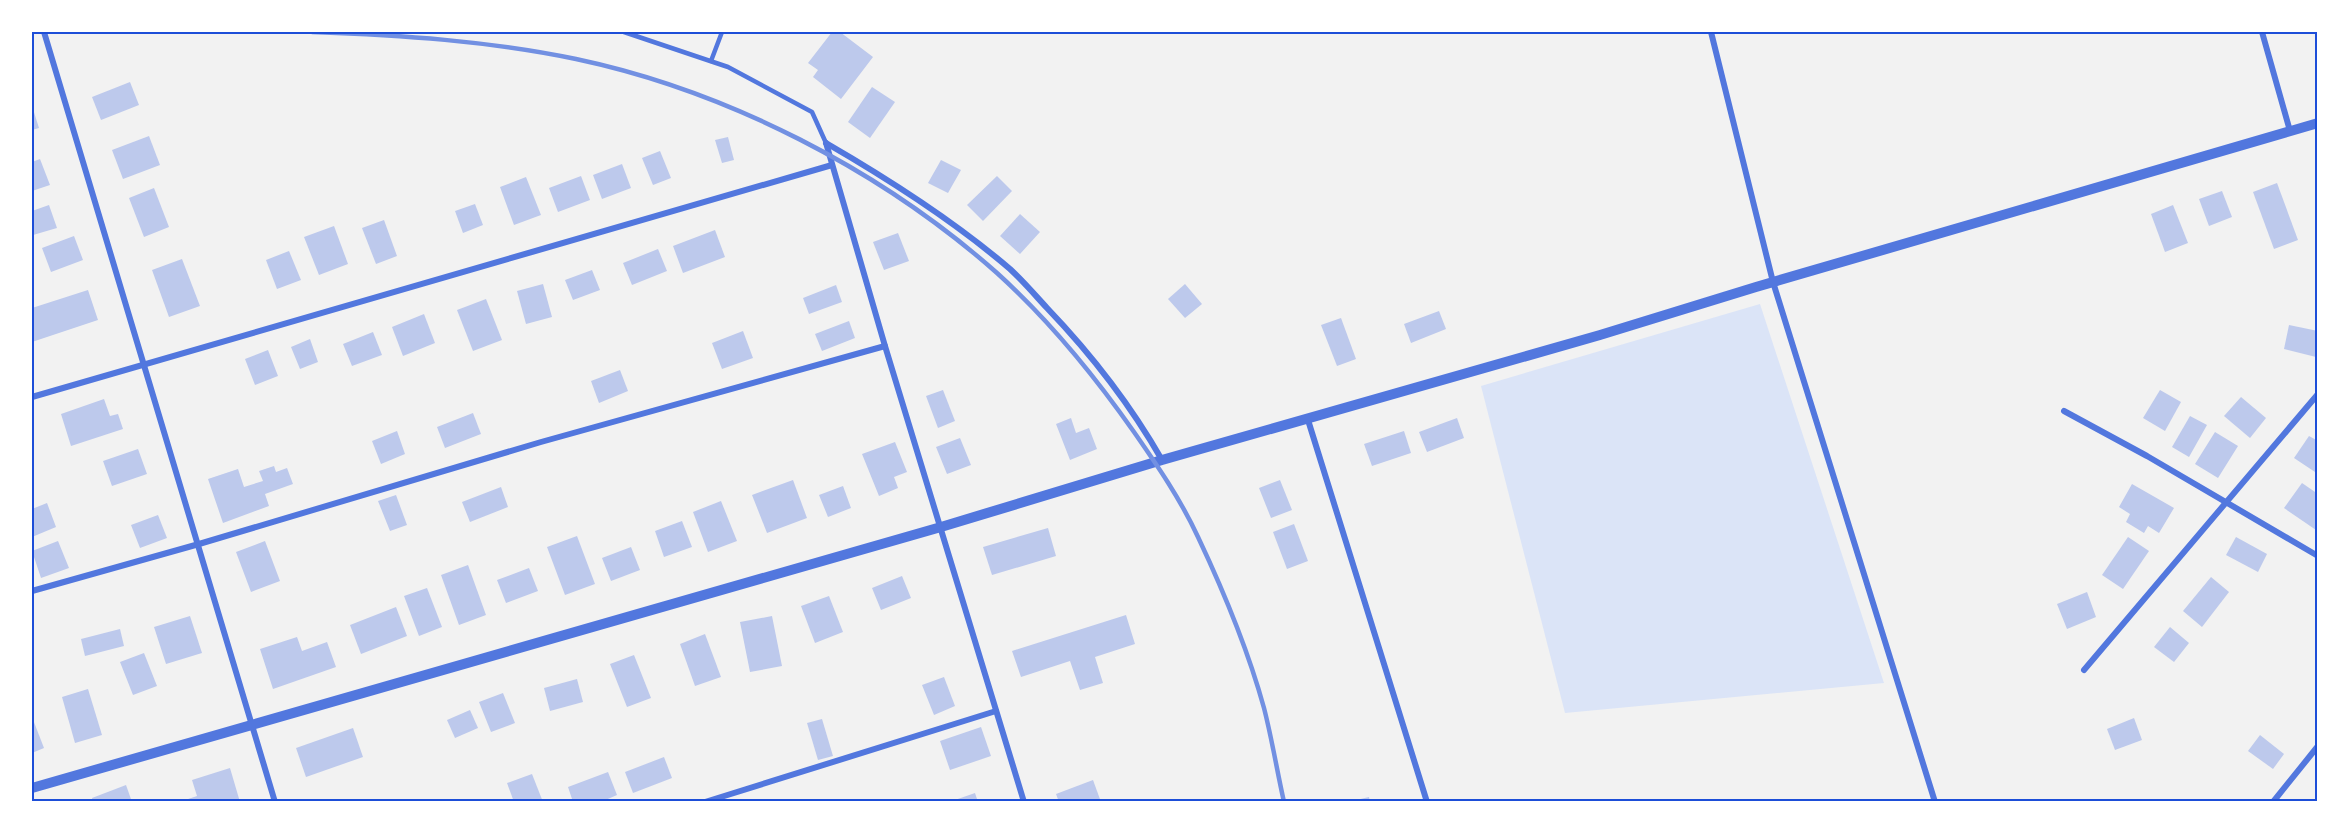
<svg xmlns="http://www.w3.org/2000/svg" width="2349" height="833" viewBox="0 0 2349 833" font-family="Overpass,sans-serif">
<style>
.green{fill:#dbe4f7}
.building{fill:#bdc9ec}
.lines{fill:none;stroke-linecap:round;stroke-linejoin:round}
.service{stroke:#5277de;stroke-width:4.5}
.minor{stroke:#5277de;stroke-width:6}
.tertiary{stroke:#5277de;stroke-width:10}
.rail{stroke:#7290e2;stroke-width:4.5}
.neatline{fill:none;stroke:#1d4ed8;stroke-width:2}
</style>
<rect width="100%" height="100%" fill="#f2f2f2"/>
<polygon class="green" points="1760,304 1884,683 1565,713 1481,386"/>
<g class="building">
<polygon points="832,32 840,32 873,57 841,99 813,77 818,70 808,63"/>
<polygon points="130,82 139,105 101,120 92,97"/>
<polygon points="872,87 895,102 870,138 848,122"/>
<polygon points="32,106 39,128 32,130"/>
<polygon points="149,136 160,165 123,179 112,150"/>
<polygon points="728,137 734,160 722,163 715,140"/>
<polygon points="660,151 671,178 653,185 642,158"/>
<polygon points="40,159 50,185 32,191 32,162"/>
<polygon points="941,160 961,170 948,193 928,183"/>
<polygon points="622,164 631,188 602,199 593,175"/>
<polygon points="581,176 590,200 558,212 549,188"/>
<polygon points="997,176 1012,191 983,221 967,205"/>
<polygon points="526,177 541,215 514,225 500,187"/>
<polygon points="2277,183 2298,240 2274,249 2253,192"/>
<polygon points="154,188 169,227 144,237 129,198"/>
<polygon points="2222,191 2232,217 2209,226 2199,199"/>
<polygon points="475,204 483,225 463,233 455,211"/>
<polygon points="49,205 57,228 33,235 32,211"/>
<polygon points="2173,205 2188,243 2165,252 2151,214"/>
<polygon points="1020,214 1040,232 1020,254 1000,236"/>
<polygon points="384,220 397,256 376,264 362,228"/>
<polygon points="334,226 348,264 319,275 304,237"/>
<polygon points="715,230 725,257 683,273 673,246"/>
<polygon points="898,233 909,261 884,270 873,242"/>
<polygon points="74,236 83,260 51,272 42,248"/>
<polygon points="658,249 667,271 632,285 623,263"/>
<polygon points="289,251 301,280 277,289 266,260"/>
<polygon points="182,259 200,306 169,317 152,270"/>
<polygon points="592,270 600,290 573,300 565,280"/>
<polygon points="543,284 552,317 526,324 517,291"/>
<polygon points="1185,284 1202,304 1185,318 1168,299"/>
<polygon points="836,285 842,302 809,314 803,298"/>
<polygon points="88,290 98,320 32,342 32,308"/>
<polygon points="486,299 502,340 473,351 457,310"/>
<polygon points="1439,311 1446,329 1411,343 1404,324"/>
<polygon points="424,314 435,343 403,356 392,327"/>
<polygon points="1341,318 1356,359 1337,366 1321,325"/>
<polygon points="849,321 855,338 822,351 815,334"/>
<polygon points="2289,325 2318,331 2316,357 2284,349"/>
<polygon points="743,331 753,358 722,369 712,343"/>
<polygon points="373,332 382,355 352,366 343,344"/>
<polygon points="310,339 318,362 300,369 291,347"/>
<polygon points="268,350 278,376 255,385 245,359"/>
<polygon points="620,370 628,391 599,403 591,381"/>
<polygon points="943,390 955,421 938,428 926,396"/>
<polygon points="2160,390 2181,402 2165,431 2143,418"/>
<polygon points="2241,397 2266,418 2250,438 2224,416"/>
<polygon points="104,399 110,416 118,414 123,429 71,446 61,414"/>
<polygon points="473,413 481,434 445,448 437,427"/>
<polygon points="2190,416 2207,425 2189,457 2172,447"/>
<polygon points="1071,418 1076,433 1089,428 1097,449 1070,460 1056,424"/>
<polygon points="1457,418 1464,438 1427,452 1419,432"/>
<polygon points="397,431 405,454 381,464 372,441"/>
<polygon points="1404,431 1411,453 1372,466 1364,444"/>
<polygon points="2215,432 2238,446 2218,478 2195,464"/>
<polygon points="2309,436 2318,441 2318,474 2294,458"/>
<polygon points="960,438 971,465 947,474 936,447"/>
<polygon points="895,442 907,472 894,477 898,488 879,496 862,454"/>
<polygon points="138,449 147,474 112,486 103,461"/>
<polygon points="274,466 276,472 287,468 293,484 265,494 269,506 223,523 208,479 238,469 244,487 263,481 259,471"/>
<polygon points="793,480 807,518 767,533 752,495"/>
<polygon points="1280,480 1292,510 1271,518 1259,488"/>
<polygon points="2302,483 2318,494 2316,530 2284,508"/>
<polygon points="2132,484 2174,508 2159,533 2148,526 2144,533 2126,522 2130,514 2119,507"/>
<polygon points="843,486 851,508 828,517 819,495"/>
<polygon points="501,487 508,507 470,522 462,502"/>
<polygon points="396,495 407,525 390,531 378,501"/>
<polygon points="721,501 737,541 708,552 693,512"/>
<polygon points="47,503 56,527 32,537 32,509"/>
<polygon points="158,515 167,538 140,548 131,525"/>
<polygon points="682,521 692,547 664,557 655,531"/>
<polygon points="1294,524 1308,561 1287,569 1273,532"/>
<polygon points="1048,528 1056,556 992,575 983,547"/>
<polygon points="577,536 595,584 565,595 547,547"/>
<polygon points="2128,537 2149,551 2123,589 2102,575"/>
<polygon points="2236,537 2267,554 2258,572 2226,555"/>
<polygon points="58,541 69,568 41,578 32,551"/>
<polygon points="265,541 280,581 251,592 236,552"/>
<polygon points="631,547 640,570 611,581 602,558"/>
<polygon points="468,565 486,615 459,625 441,575"/>
<polygon points="529,568 538,591 506,603 497,580"/>
<polygon points="902,576 911,598 881,610 872,588"/>
<polygon points="2211,577 2229,592 2202,627 2183,611"/>
<polygon points="427,588 442,627 419,636 404,596"/>
<polygon points="2087,592 2096,617 2067,629 2057,604"/>
<polygon points="829,596 843,632 815,643 801,606"/>
<polygon points="396,607 407,636 361,654 350,625"/>
<polygon points="1126,615 1135,644 1095,657 1103,683 1080,690 1070,661 1021,677 1012,651"/>
<polygon points="190,616 202,653 166,664 154,627"/>
<polygon points="772,616 782,666 750,672 740,622"/>
<polygon points="2170,627 2189,643 2174,662 2154,647"/>
<polygon points="120,629 124,646 85,656 81,639"/>
<polygon points="705,634 721,677 695,686 680,644"/>
<polygon points="297,637 302,651 327,642 336,667 273,689 260,649"/>
<polygon points="144,653 157,686 133,695 120,662"/>
<polygon points="634,655 651,698 627,707 610,664"/>
<polygon points="944,677 955,706 934,715 922,685"/>
<polygon points="577,679 583,702 550,711 544,688"/>
<polygon points="88,689 102,735 75,743 62,697"/>
<polygon points="503,693 515,723 491,732 479,702"/>
<polygon points="470,710 478,728 455,738 447,720"/>
<polygon points="32,717 44,748 32,753"/>
<polygon points="2134,718 2142,740 2115,750 2107,729"/>
<polygon points="822,719 833,756 818,760 807,723"/>
<polygon points="981,727 991,756 950,770 940,741"/>
<polygon points="353,728 363,757 306,777 296,748"/>
<polygon points="2260,735 2284,754 2273,769 2248,751"/>
<polygon points="664,757 672,778 633,793 625,772"/>
<polygon points="230,768 240,802 179,802 197,796 192,780"/>
<polygon points="608,772 617,795 601,802 573,802 568,787"/>
<polygon points="532,774 543,802 514,802 507,783"/>
<polygon points="1093,780 1101,802 1059,802 1056,794"/>
<polygon points="126,785 132,802 93,802 92,798"/>
<polygon points="975,793 978,802 952,802 952,801"/>
<polygon points="1369,797 1370,802 1352,802 1352,801"/>
</g>
<g class="lines">
<g class="service">
<polyline points="624,32 728,67 812,112 826,143"/>
<polyline points="711,61 722,32"/>
</g>
<g class="minor">
<polyline points="44,32 275,802"/>
<polyline points="1711,32 1773,282 1935,802"/>
<polyline points="2262,32 2290,131"/>
<polyline points="826,143 885,346 1024,802"/>
<path d="M826,143C890,180 953,220 1010,269C1023,281 1035,295 1047,308C1092,355 1130,404 1162,460"/>
<polyline points="32,397 832,165"/>
<polyline points="2064,411 2147,456 2318,556"/>
<polyline points="1308,420 1427,802"/>
<polyline points="32,591 199,544 541,442 885,346"/>
<polyline points="2084,670 2318,394"/>
<polyline points="705,802 996,711"/>
<polyline points="2273,802 2318,746"/>
</g>
<polyline class="tertiary" points="32,788 941,527 1162,460 1600,335 1756,287 2318,123"/>
<path class="rail" d="M312,32C401,35 489,41 576,59C727,91 881,170 997,273C1049,320 1094,375 1134,432C1157,465 1181,500 1198,537C1224,592 1248,650 1264,708C1272,739 1277,771 1284,802"/>
</g>
<rect width="2349" height="833" fill="none" stroke="#ffffff" stroke-width="66"/>
<rect x="33" y="33" width="2283" height="767" class="neatline"/>
</svg>
